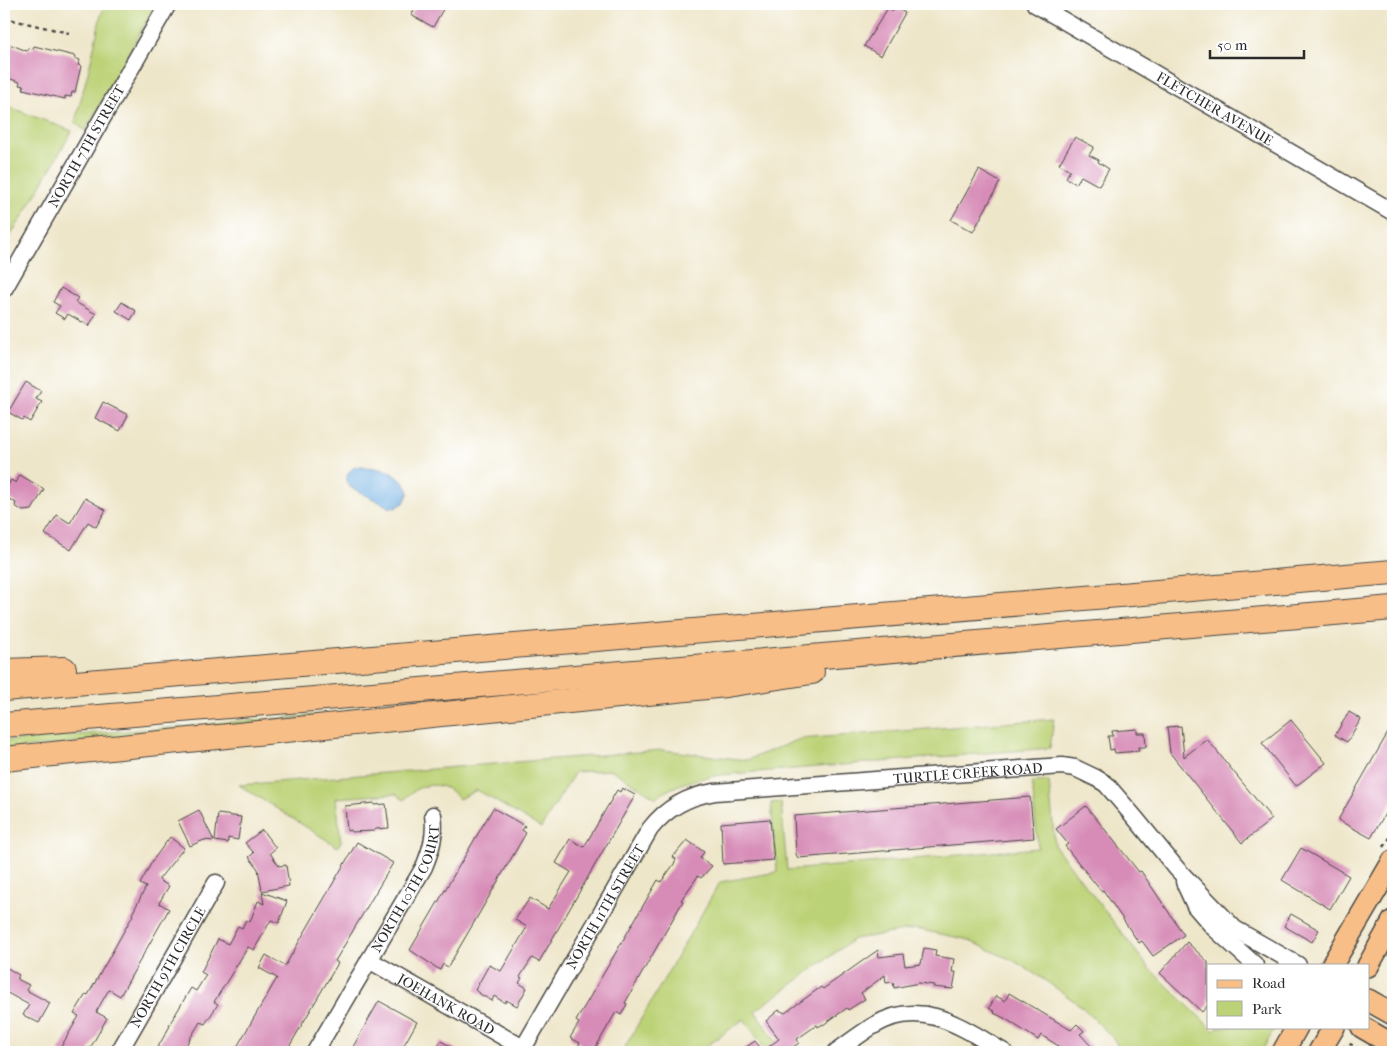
<svg xmlns="http://www.w3.org/2000/svg" width="1397" height="1056" viewBox="0 0 1397 1056" font-family="'IM FELL French Canon',serif">
<style>
.green{fill:#bcd276;stroke:#747e50}
.water{fill:#6eaee1;stroke:#4c6c86}
.building{fill:#d78cb7}
.lines{fill:none;stroke-linecap:round;stroke-linejoin:round}
.minor-casing{stroke:#484743;stroke-width:19}
.major-casing{stroke:#484743;stroke-width:24}
.highway-casing{stroke:#484743;stroke-width:26}
.path{stroke:#484743;stroke-width:2.5;stroke-dasharray:4 4;stroke-linecap:butt}
.minor{stroke:#fff;stroke-width:16}
.major{stroke:#f7be88;stroke-width:21}
.highway{stroke:#f7be88;stroke-width:24}
.labels{text-anchor:middle;dominant-baseline:central;stroke-width:4;stroke-linejoin:round;paint-order:stroke}
.street-label{font-size:14px;fill:#2b2b2b;stroke:#fff}
</style>
<rect width="100%" height="100%" fill="#fff"/>
<filter id="ink" filterUnits="userSpaceOnUse"><feTurbulence type="fractalNoise" baseFrequency=".02" numOctaves="2"/><feDisplacementMap in="SourceGraphic" scale="10" xChannelSelector="R" yChannelSelector="G"/><feConvolveMatrix kernelMatrix="1 2 1 2 8 2 1 2 1" color-interpolation-filters="sRGB"/></filter>
<filter id="wash" filterUnits="userSpaceOnUse"><feTurbulence type="fractalNoise" baseFrequency=".0096" numOctaves="4" result="noise"/><feDisplacementMap in="SourceGraphic" scale="20" xChannelSelector="R" yChannelSelector="G"/><feGaussianBlur stdDeviation="1.12" result="paint"/><feColorMatrix in="noise" values="0 0 0 0 0 0 0 0 0 0 0 0 0 0 0 0 0 1.4 0 .05"/><feComposite in="paint" operator="in"/></filter>
<g filter="url(#wash)">
<rect width="100%" height="100%" fill="#eee6c9"/>
<g class="green">
<polygon points="107,4 156,4 85,131 75,122 92,57 101,14"/>
<polygon points="4,105 72,131 25,213 4,245"/>
<polygon points="382,710 4,750 4,741"/>
<path d="M1054,719L1050,748L720,775C697,779 675,783 656,798L612,770L575,772L541,828L477,790L459,799C445,780 419,781 404,800L396,794L336,798L341,841L338,847L239,785L662,750L747,760L800,739Z"/>
<polygon points="1049,781 1055,846 1148,967 1214,1031 1218,1027 1276,1027 1261,1052 1122,1052 1113,1038 1081,1006 1046,981 1014,961 965,939 916,929 854,939 755,1011 783,1052 767,1052 744,1019 698,1052 622,1052 720,882 777,872 771,803 781,802 787,870 801,869 1038,848 1032,782"/>
</g>
<path class="water" d="M356,467C376,466 401,471 409,492L404,503L395,508L389,507L350,487C344,479 347,470 356,467Z"/>
<g id="blocks">
<g class="building">
<polygon points="418,4 446,4 433,27 411,15"/>
<polygon points="895,7 905,13 881,56 864,46 888,8 893,11"/>
<polygon points="4,42 27,51 28,48 33,49 34,46 75,56 74,58 80,60 78,65 81,66 75,92 72,92 71,97 65,96 65,99 23,89 24,86 19,85 20,82 4,77"/>
<polygon points="1075,137 1094,147 1089,155 1099,160 1098,162 1109,169 1099,186 1081,176 1076,184 1066,178 1070,170 1059,164"/>
<polygon points="979,170 1000,182 973,232 951,220"/>
<polygon points="61,288 78,298 75,302 96,314 89,326 68,314 65,319 55,313 60,306 53,302"/>
<polygon points="122,302 136,311 131,320 116,311"/>
<polygon points="26,382 41,391 36,399 42,402 30,422 24,418 22,420 8,412"/>
<polygon points="103,402 128,415 120,431 95,418"/>
<polygon points="20,475 44,489 32,510 23,511 15,506 16,503 8,498 9,495 4,492 11,480 16,483"/>
<polygon points="85,498 106,510 96,527 88,522 71,550 45,534 57,515 70,523"/>
<polygon points="1349,712 1361,719 1347,742 1335,735"/>
<polygon points="1291,720 1326,763 1296,786 1262,743"/>
<polygon points="1393,724 1393,800 1371,838 1338,820"/>
<polygon points="1181,726 1184,757 1207,739 1272,819 1242,843 1170,753 1167,727"/>
<polygon points="1137,729 1137,733 1145,733 1146,747 1138,747 1139,751 1115,753 1114,749 1110,750 1108,736 1113,736 1112,731"/>
<polygon points="622,788 635,795 633,799 539,962 532,958 520,977 522,978 519,983 527,988 517,1006 506,1000 505,1003 494,996 492,1001 480,994 475,990 489,965 501,971 527,927 515,920 521,911 530,898 548,909 571,872 556,863 570,839 584,847 617,790 620,792"/>
<polygon points="1030,797 1034,838 835,855 798,858 796,854 794,816"/>
<polygon points="374,803 374,805 386,804 389,828 376,829 374,831 351,832 351,830 347,831 345,806"/>
<polygon points="1086,806 1139,872 1141,871 1184,935 1153,956 1142,941 1139,943 1103,890 1101,891 1065,846 1068,844 1056,829"/>
<polygon points="493,808 525,826 522,830 526,833 448,967 443,964 440,970 410,950"/>
<polygon points="199,810 214,841 204,840 190,846 178,821"/>
<polygon points="218,814 241,817 238,840 228,838 228,843 215,841"/>
<polygon points="770,819 774,860 723,864 721,823"/>
<polygon points="262,830 276,848 270,853 279,866 286,865 289,886 262,891 258,869 249,857 254,853 245,843"/>
<polygon points="170,837 184,848 159,879 160,881 169,886 159,903 169,909 120,996 110,990 108,991 96,1012 107,1018 88,1052 58,1052 79,1016 74,1014 86,994 88,995 133,915 132,914 146,887 140,884 153,860"/>
<polygon points="687,840 704,852 700,858 712,866 701,878 698,876 681,900 683,901 625,1003 627,1004 621,1015 616,1012 593,1052 574,1052 580,1043 570,1038 579,1023 576,1021 658,880 661,882 674,864 676,859 673,857"/>
<polygon points="357,842 393,863 335,961 338,963 300,1028 286,1052 234,1052 277,978 259,968 266,955 285,966"/>
<polygon points="1301,848 1349,876 1330,909 1282,880"/>
<polygon points="262,892 287,901 279,923 271,920 254,950 248,947 214,1002 218,1004 211,1015 205,1024 200,1022 182,1052 155,1052 170,1026 169,1025 191,988 196,991 206,975 201,972 218,939 228,944 238,926 242,928 246,920 250,922 258,901 264,904"/>
<polygon points="1291,914 1319,930 1312,942 1284,926"/>
<polygon points="1187,942 1208,962 1208,1005 1202,1012 1160,973"/>
<polygon points="924,948 936,950 935,956 954,959 952,972 956,972 953,989 933,987 934,985 919,983 894,988 893,982 886,983 885,975 861,993 865,999 848,1010 847,1008 823,1025 823,1024 818,1027 817,1025 797,1039 799,1043 789,1050 789,1049 783,1052 739,1052 755,1041 763,1051 779,1039 766,1021 774,1014 779,1010 785,1013 821,987 823,989 878,950 879,957 903,954 905,966 921,964"/>
<polygon points="4,966 19,975 17,979 29,985 26,990 50,1003 39,1023 23,1015 29,1005 4,991"/>
<polygon points="1009,993 1071,1030 1077,1024 1084,1031 1080,1034 1091,1046 1084,1052 1064,1052 1057,1045 1041,1035 1038,1040 1006,1019 994,1013 995,1012 989,1008 996,996 1005,1001"/>
<polygon points="379,1001 417,1022 400,1052 350,1052"/>
<polygon points="441,1041 460,1052 434,1052"/>
</g>
</g>
</g>
<g filter="url(#ink)">
<use href="#blocks" fill-opacity="0" stroke="#484743" stroke-width="1"/>
<g class="lines">
<defs>
<g id="minor">
<path id="s1" d="M1035,4L1393,212"/>
<path id="s2" d="M4,289L168,4"/>
<polyline points="1184,882 1195,906 1214,928 1255,965"/>
<path id="s3" d="M369,960L523,1048"/>
<path id="s4" d="M119,1052L216,883"/>
<path id="s5" d="M315,1052L424,867C431,850 436,834 433,815"/>
<path id="s6" d="M521,1052L650,829C667,807 688,796 715,792L1048,767L1062,766L1075,768L1096,778L1106,784L1136,819L1177,869L1235,929L1298,965"/>
<path d="M836,1052C848,1043 860,1034 873,1026C921,996 963,1028 1004,1052"/>
</g>
<g id="major">
<polyline points="1332,965 1393,861"/>
<polyline points="1368,966 1393,921"/>
<polyline points="1368,1000 1393,1014"/>
<polyline points="1362,1027 1393,1045"/>
<polyline points="1283,1052 1297,1027"/>
<polyline points="1319,1052 1334,1027"/>
</g>
<g id="highway">
<polyline points="4,671 64,669"/>
<polyline points="4,689 1393,572"/>
<polyline points="4,725 1393,608"/>
<polyline points="4,759 726,685 812,672"/>
</g>
</defs>
<use href="#minor" class="minor-casing"/>
<use href="#major" class="major-casing"/>
<use href="#highway" class="highway-casing"/>
<g class="path">
<polyline points="4,18 69,33"/>
<polyline points="1384,847 1393,833"/>
<polyline points="1342,1048 1350,1044 1365,1052"/>
</g>
<use href="#minor" class="minor"/>
<use href="#major" class="major"/>
<use href="#highway" class="highway"/>
</g>
</g>
<g class="labels">
<g class="street-label">
<text stroke="none"><textPath href="#s1" startOffset="208">FLETCHER AVENUE</textPath></text>
<text stroke="none"><textPath href="#s2" startOffset="165">NORTH 7TH STREET</textPath></text>
<text stroke="none"><textPath href="#s6" startOffset="588">TURTLE CREEK ROAD</textPath></text>
<text stroke="none"><textPath href="#s5" startOffset="188">NORTH 10TH COURT</textPath></text>
<text stroke="none"><textPath href="#s6" startOffset="168">NORTH 11TH STREET</textPath></text>
<text stroke="none"><textPath href="#s4" startOffset="98">NORTH 9TH CIRCLE</textPath></text>
<text stroke="none"><textPath href="#s3" startOffset="89">JOEHANK ROAD</textPath></text>
</g>
</g>
<rect width="1397" height="1056" fill="none" stroke="#fff" stroke-width="20"/>
<rect x="1207" y="964" width="162" height="65" fill="#ffffff" stroke="#aaaaaa"/>
<rect x="1217" y="980" width="25" height="8" fill="#f7be88" stroke="#aaaaaa"/>
<text x="1252" y="988" font-size="15" fill="#2b2b2b">Road</text>
<rect x="1217" y="1001" width="25" height="15" fill="#bcd276" stroke="#aaaaaa"/>
<text x="1252" y="1014" font-size="15" fill="#2b2b2b">Park</text>
<path d="M1210 50v8h94v-8" fill="none" stroke="#2b2b2b" stroke-width="2.5"/>
<text x="1217" y="50" font-size="15" fill="#2b2b2b" stroke="#ffffff" stroke-width="4" paint-order="stroke">50 m</text>
</svg>
